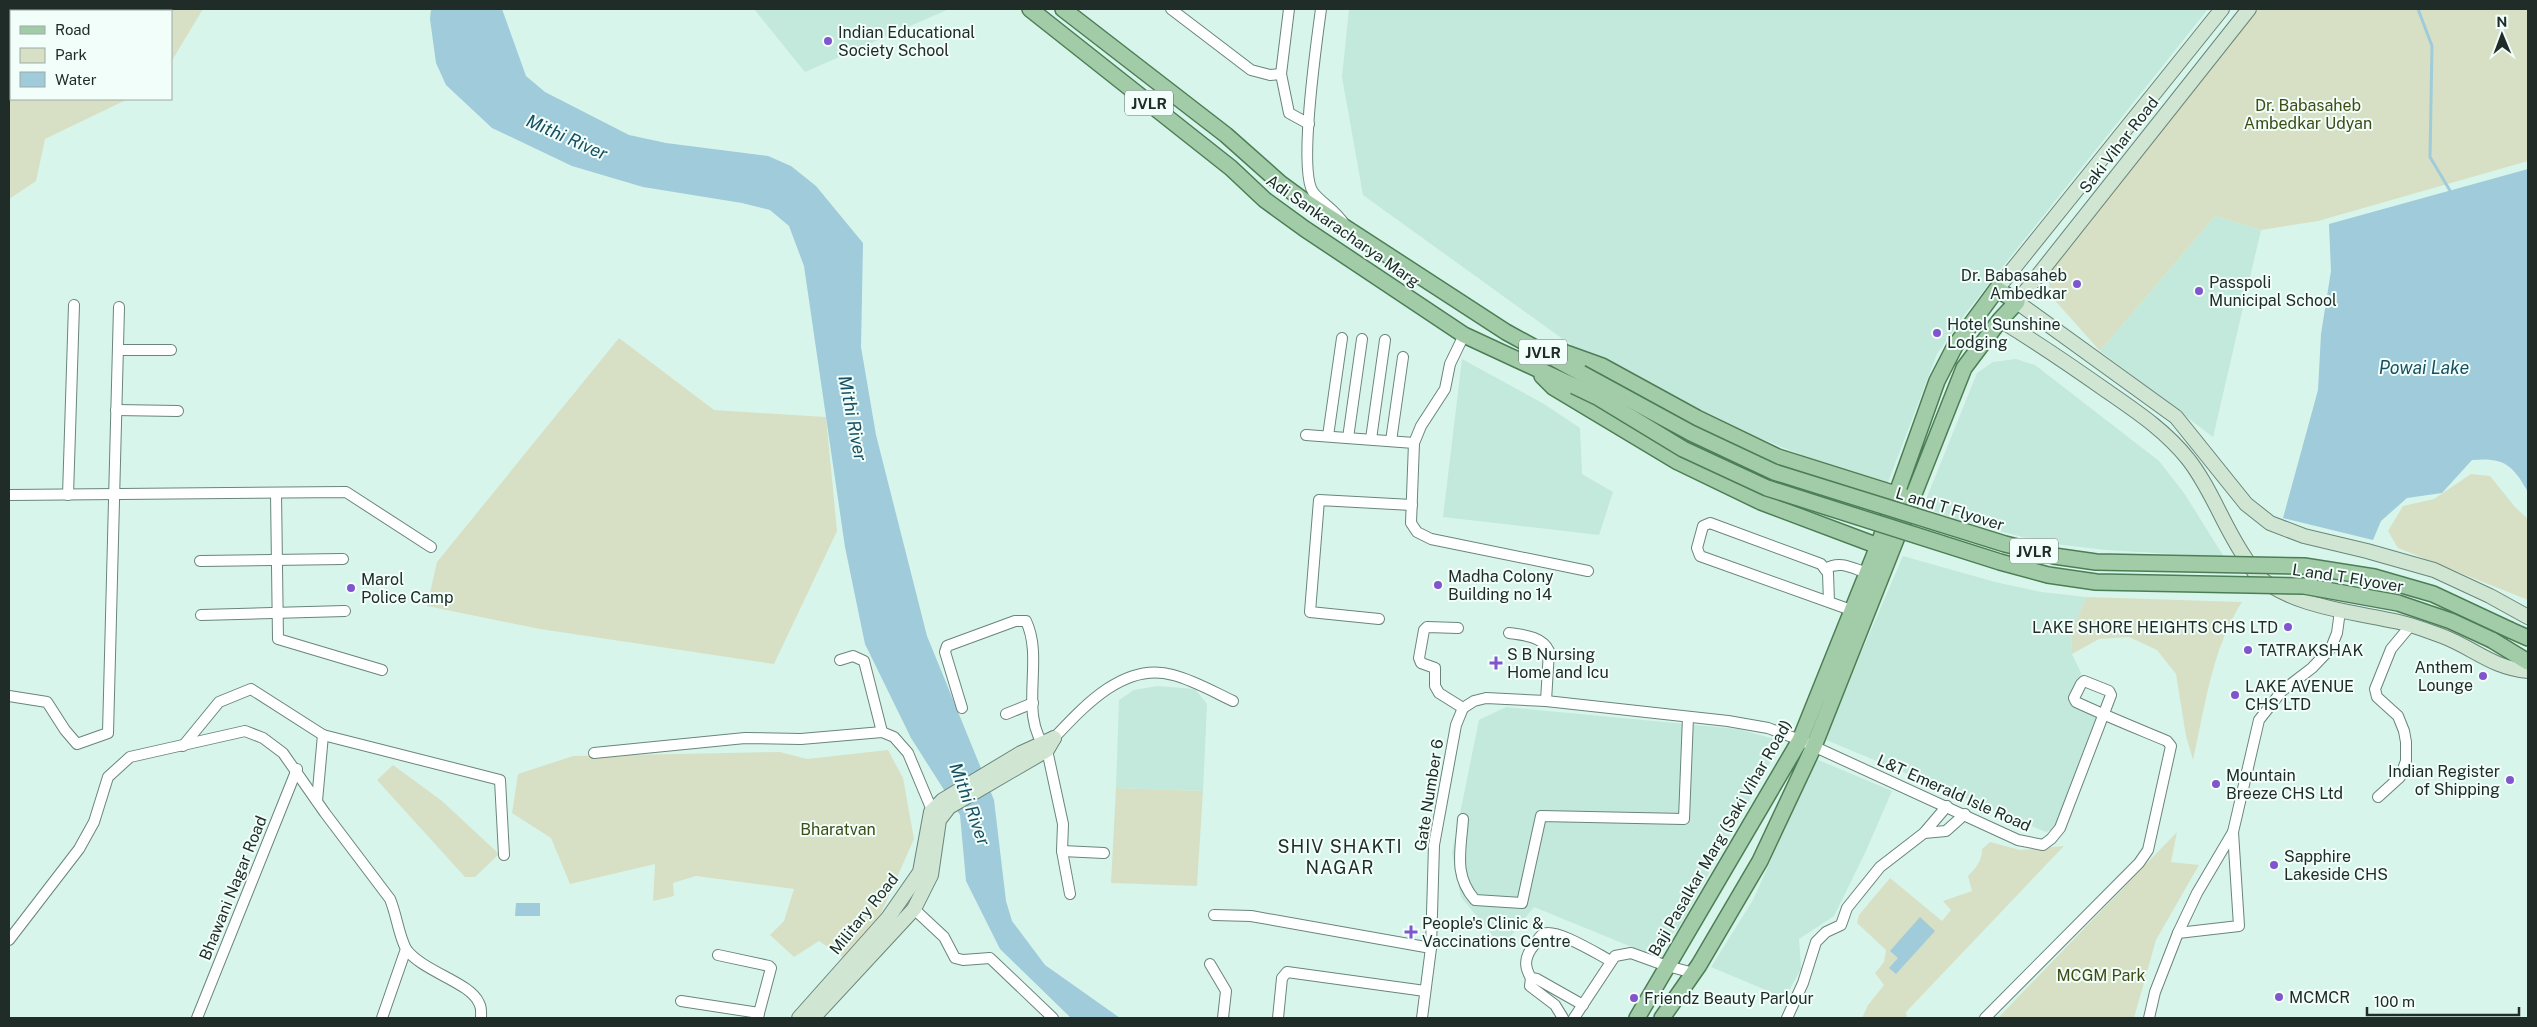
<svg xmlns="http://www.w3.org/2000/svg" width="2537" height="1027" viewBox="0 0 2537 1027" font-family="'Public Sans',sans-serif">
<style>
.built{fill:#c3e8dc}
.green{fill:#d7e0c5}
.water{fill:#9fcbdb}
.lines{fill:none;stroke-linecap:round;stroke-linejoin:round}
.stream{stroke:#9fcbdb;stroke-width:3}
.street-casing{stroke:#6a857b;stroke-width:12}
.secondary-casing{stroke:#6a857b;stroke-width:16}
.primary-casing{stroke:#4c7e55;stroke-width:18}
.street{stroke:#fff;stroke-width:10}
.secondary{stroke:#d0e6d3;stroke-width:14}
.primary{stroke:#a2cca7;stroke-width:15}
.primary-bridge-casing{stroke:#4c7e55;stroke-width:18;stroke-linecap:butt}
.primary-bridge{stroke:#a2cca7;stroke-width:15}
.poi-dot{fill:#8155ce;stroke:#f2fefa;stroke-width:2}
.labels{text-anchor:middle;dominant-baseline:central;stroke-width:4;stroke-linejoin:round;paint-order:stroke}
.shield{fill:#f2fefa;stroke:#5f6b67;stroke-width:1}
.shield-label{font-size:15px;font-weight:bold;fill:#202c28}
.poi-label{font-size:16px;fill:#202c28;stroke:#f2fefa;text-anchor:start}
.park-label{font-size:16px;fill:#3e4b13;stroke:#f2fefa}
.street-label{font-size:16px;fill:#202c28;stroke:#f2fefa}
.water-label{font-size:18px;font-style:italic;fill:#165062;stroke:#f2fefa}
.neighbourhood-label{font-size:18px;letter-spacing:1px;fill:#202c28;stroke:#f2fefa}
</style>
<rect width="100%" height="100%" fill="#d8f5eb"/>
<g class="built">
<polygon points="754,9 949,9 805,72"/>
<polygon points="1349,9 2208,9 1965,314 1937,354 1887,485 1819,462 1740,430 1571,345 1363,195 1342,77"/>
<polygon points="2215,216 2261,230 2213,437 2100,351"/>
<polygon points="1462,359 1544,404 1580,428 1582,474 1613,492 1599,535 1443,517"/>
<polygon points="2016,359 2035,365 2159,461 2184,493 2224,557 2106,550 2046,543 1957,520 1923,507 1977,373 1993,362"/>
<polygon points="1903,556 1995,582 2041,592 2086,597 2071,634 2072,654 2081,673 2073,695 2099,709 2055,828 2046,832 1824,739"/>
<polygon points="1157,686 1195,689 1207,704 1203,791 1116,788 1119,700 1134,690"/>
<polygon points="1506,707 1738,729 1782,741 1678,929 1649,954 1534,907 1502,947 1461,897 1452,853 1479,720"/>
<polygon points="1816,759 1892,791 1865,853 1834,916 1799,939 1801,969 1785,998 1711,967 1753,900"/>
</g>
<g class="green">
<polygon points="9,9 203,9 171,62 171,11 11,11 11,99 128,99 45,139 36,181 9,199"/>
<polygon points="2259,9 2528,9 2528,161 2318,221 2261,230 2215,216 2100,351 2050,295 2047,258 2069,226"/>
<polygon points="619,338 714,410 826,417 837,531 774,664 540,629 427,606 437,562"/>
<polygon points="2471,474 2490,476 2515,507 2528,519 2528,600 2398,548 2388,531 2403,506 2434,499"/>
<path d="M2086,597L2242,602C2212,648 2205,707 2193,760L2186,736L2176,674L2157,650L2129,637L2099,639L2072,654L2071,634Z"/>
<polygon points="888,750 903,778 914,839 879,918 847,960 819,941 794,957 770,935 784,921 794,889 696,876 673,883 674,896 653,901 655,864 570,884 551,838 512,813 518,774 573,756 780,752 807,759"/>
<polygon points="393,765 442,801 499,854 475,877 465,877 377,780"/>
<polygon points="1116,788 1203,791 1197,886 1111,883"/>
<polygon points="2177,832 2171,862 2199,865 2156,940 2134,1018 1998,1018"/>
<path d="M1990,842L2020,850L2064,846L1906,1012L1907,1018H1862L1868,1005L1884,985L1875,973L1884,962L1886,950L1857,923L1859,915L1890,878L1942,921L1951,910L1943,901L1972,891L1968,876C1976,868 1982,861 1982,849Z"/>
</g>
<g class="water">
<polygon points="431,9 502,9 526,76 545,92 629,135 666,143 768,156 791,166 816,186 863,243 861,347 876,435 927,636 994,800 1006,901 1012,921 1045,965 1120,1018 1071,1018 1000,949 966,881 960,815 911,738 865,644 845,547 804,266 789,226 770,210 742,203 643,187 572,166 492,128 446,85 436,63 430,19"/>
<path d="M2528,169V492C2513,465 2504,457 2472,460L2442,493L2407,498L2381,521L2373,540L2283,518L2318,390L2321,334L2331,271L2329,224Z"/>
<polygon points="516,903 540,903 540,916 515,916"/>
<polygon points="1920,917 1935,931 1896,974 1889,968 1898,958 1890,951"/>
</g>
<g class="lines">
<polyline class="stream" points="2418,9 2432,46 2430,157 2452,194"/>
<defs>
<g id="street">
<polyline points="1171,9 1251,70 1270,75 1281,74 1289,9"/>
<path d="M1321,9C1317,39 1298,170 1313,192C1321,203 1335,209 1345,225"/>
<polyline points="1281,74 1289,113 1309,124"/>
<polyline points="1464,335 1450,364 1445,389 1421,426 1414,443 1411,523 1417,532 1431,539 1588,571"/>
<polyline points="118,350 171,350"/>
<polyline points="116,410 178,411"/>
<polyline points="1306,435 1414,443"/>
<polyline points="1328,436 1342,338"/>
<polyline points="1348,438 1362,339"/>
<polyline points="1371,439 1385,340"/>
<polyline points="1391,441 1403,357"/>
<polyline points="276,493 278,639 382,670"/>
<polyline points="9,495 346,492 431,547"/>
<polyline points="68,495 74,305"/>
<polyline points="200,561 343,559"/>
<path d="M1825,569C1840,560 1852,568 1867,573"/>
<polyline points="1829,602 1828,573 1821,564 1710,523 1703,526 1697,548 1700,556 1851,610"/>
<polyline points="201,615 345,611"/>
<polyline points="1379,619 1310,612 1319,500 1412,505"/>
<polyline points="1458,628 1427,627 1424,630 1419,658 1421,663 1435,668 1435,686 1439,693 1463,708"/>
<path d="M1509,633C1523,635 1542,636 1549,651L1546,701"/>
<polyline points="840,660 853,656 864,661 882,732"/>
<polyline points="9,696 47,702 65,730 77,744 108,733 119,307"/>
<path d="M962,708L945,652L947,646L1015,621H1026C1045,661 1017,714 1047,750L1063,824L1062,851L1070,894"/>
<path d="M1463,708L1474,701L1486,698L1546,701L1728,721L1768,728L1800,740L2018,840L2043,845L2051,839L2060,828L2111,695L2109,691L2084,681L2081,684L2074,698L2076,702C2106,716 2136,728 2167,741L2171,746L2148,850L2139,863L1985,1018"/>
<polyline points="1006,714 1033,703"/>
<path d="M1054,738C1084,706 1125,661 1173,675C1193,680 1214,692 1233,701"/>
<polyline points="183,746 219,702 251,689 323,735 500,780 504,855"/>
<polyline points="594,753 745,738 801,739 882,732 894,737 908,753 934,815"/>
<polyline points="2378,797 2400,777 2406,761 2406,742 2404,731 2398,716 2377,697 2375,689 2391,649 2411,625"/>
<polyline points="317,801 323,735"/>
<path d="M1463,819C1461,850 1453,875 1475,900L1522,903L1541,816L1684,819L1688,717"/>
<polyline points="1924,833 1946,831 1965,814"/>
<polyline points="1062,851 1104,853"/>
<polyline points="914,909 944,937 955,958 963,960 990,958 1053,1018"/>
<polyline points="1214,915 1251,916 1431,948"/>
<polyline points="2178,933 2239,926 2233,832"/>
<path d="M9,940L79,849L94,822L108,777L130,757L245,731L263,738L283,753L325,813L390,899C397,916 398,933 406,949L382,1018"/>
<path d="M406,949C423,972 470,982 479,1003C482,1008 481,1013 481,1018"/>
<polyline points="718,955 769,966 771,968 759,1013"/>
<polyline points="1210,964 1226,991 1223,1018"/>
<path d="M1531,978C1525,968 1524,960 1531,949C1535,945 1539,936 1543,934C1555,927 1599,955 1611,961"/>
<polyline points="681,1001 759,1013 758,1018"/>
<polyline points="197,1018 297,769"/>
<polyline points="1278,1018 1282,978 1287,972 1425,991"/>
<polyline points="1422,1018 1431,948 1434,845 1456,725 1463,708"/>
<polyline points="1563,1018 1555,1005 1530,986 1531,978 1537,979 1583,1005"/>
<polyline points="1574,1018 1615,956 1631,953 1667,966 1694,973"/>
<polyline points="1787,1018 1803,983 1816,942 1826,932 1841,925 1847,908 1880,867 1924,833 1947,806"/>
<polyline points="2149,1018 2155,992 2178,933 2197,893 2233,832 2259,720 2282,691 2312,668 2331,648 2337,633 2340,611"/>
</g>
<g id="secondary">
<polyline points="2249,9 2017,302 2176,417 2246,504 2270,523 2304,536 2367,551 2434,570 2490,596 2528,617"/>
<polyline points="1997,289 2222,9"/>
<path d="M2000,320C2036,342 2070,365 2104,389C2134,410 2164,429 2188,459C2211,488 2223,525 2244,556C2248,562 2252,570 2257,575C2291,607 2355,612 2399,622C2413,625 2428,631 2442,636C2474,648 2492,668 2528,671"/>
<polyline points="799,1018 888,918 920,872 931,812 943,800 1021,753 1054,738"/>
<polyline points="813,1018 914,909 931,875 939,820 949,807 1047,750 1054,738"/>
</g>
<g id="primary">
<polyline points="1030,9 1231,168 1265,200 1305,229 1464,335 1574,386"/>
<polyline points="1063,9 1226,135 1280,183 1306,202 1506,332 1581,373"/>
<polyline points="1552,348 1602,366 1697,418 1778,457 1905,497"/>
<polyline points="1542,376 1553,387 1678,462 1761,502 1886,549"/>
<polyline points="2510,630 2528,638"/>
<polyline points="2492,640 2528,662"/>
<polyline points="1637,1018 1800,740 1878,546 1937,381 1955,346 1997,289 2017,302 2000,320 1964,368 1814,746 1760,861 1699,965 1662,1018"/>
</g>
</defs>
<use href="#street" class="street-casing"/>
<use href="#secondary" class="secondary-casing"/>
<use href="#primary" class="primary-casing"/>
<use href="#street" class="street"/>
<use href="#secondary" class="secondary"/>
<use href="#primary" class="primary"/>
<defs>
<g id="primary-bridge">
<polyline points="1581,373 1691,433 1774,472 2005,544 2054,556 2096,562 2304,566 2374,577 2433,594 2510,630"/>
<polyline points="1574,386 1599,398 1683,449 1767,488 2000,562 2048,575 2096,582 2304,586 2398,603 2451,621 2492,640"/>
</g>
</defs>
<use href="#primary-bridge" class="primary-bridge-casing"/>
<use href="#primary-bridge" class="primary-bridge"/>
</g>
<g class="poi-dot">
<circle cx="828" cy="41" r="5"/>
<circle cx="2077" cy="284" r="5"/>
<circle cx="2199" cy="291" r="5"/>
<circle cx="1937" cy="333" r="5"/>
<circle cx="1438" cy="585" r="5"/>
<circle cx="351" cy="588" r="5"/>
<circle cx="2288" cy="627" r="5"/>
<circle cx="2248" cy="650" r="5"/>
<path d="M1493.5 655.5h5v5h5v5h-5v5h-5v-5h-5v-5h5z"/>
<circle cx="2483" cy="676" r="5"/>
<circle cx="2235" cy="695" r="5"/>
<circle cx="2510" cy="780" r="5"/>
<circle cx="2216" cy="784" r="5"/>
<circle cx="2274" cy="865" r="5"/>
<path d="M1408.5 924.5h5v5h5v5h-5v5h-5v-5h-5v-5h5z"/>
<circle cx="2279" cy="997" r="5"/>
<circle cx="1634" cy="998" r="5"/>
</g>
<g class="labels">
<g class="shield">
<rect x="1125" y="90.5" width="48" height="25" rx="4"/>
<rect x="1519" y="339.5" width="48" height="25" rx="4"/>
<rect x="2010" y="538.5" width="48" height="25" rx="4"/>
</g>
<g class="shield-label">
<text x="1149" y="103">JVLR</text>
<text x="1543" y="352">JVLR</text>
<text x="2034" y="551">JVLR</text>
</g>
<g class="poi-label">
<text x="838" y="32">Indian Educational<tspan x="838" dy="18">Society School</tspan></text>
<text x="2067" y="275" text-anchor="end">Dr. Babasaheb<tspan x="2067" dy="18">Ambedkar</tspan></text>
<text x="2209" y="282">Passpoli<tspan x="2209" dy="18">Municipal School</tspan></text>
<text x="1947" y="324">Hotel Sunshine<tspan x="1947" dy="18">Lodging</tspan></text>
<text x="1448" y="576">Madha Colony<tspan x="1448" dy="18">Building no 14</tspan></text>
<text x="361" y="579">Marol<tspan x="361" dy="18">Police Camp</tspan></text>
<text x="2278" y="627" text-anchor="end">LAKE SHORE HEIGHTS CHS LTD</text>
<text x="2258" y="650">TATRAKSHAK</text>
<text x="1507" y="654">S B Nursing<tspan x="1507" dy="18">Home and Icu</tspan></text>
<text x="2473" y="667" text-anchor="end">Anthem<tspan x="2473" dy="18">Lounge</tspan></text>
<text x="2245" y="686">LAKE AVENUE<tspan x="2245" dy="18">CHS LTD</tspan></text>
<text x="2500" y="771" text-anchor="end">Indian Register<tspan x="2500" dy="18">of Shipping</tspan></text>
<text x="2226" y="775">Mountain<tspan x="2226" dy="18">Breeze CHS Ltd</tspan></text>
<text x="2284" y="856">Sapphire<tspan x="2284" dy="18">Lakeside CHS</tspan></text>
<text x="1422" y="923">People's Clinic &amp;<tspan x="1422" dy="18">Vaccinations Centre</tspan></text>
<text x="2289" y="997">MCMCR</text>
<text x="1644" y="998">Friendz Beauty Parlour</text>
</g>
<g class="park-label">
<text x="2308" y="105">Dr. Babasaheb<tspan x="2308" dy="18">Ambedkar Udyan</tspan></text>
<text x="838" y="829">Bharatvan</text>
<text x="2101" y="975">MCGM Park</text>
</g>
<g class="street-label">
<text transform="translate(2119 145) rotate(-52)">Saki Vihar Road</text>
<text transform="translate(1343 231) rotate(35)">Adi Sankaracharya Marg</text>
<text transform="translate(1950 509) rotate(17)">L and T Flyover</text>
<text transform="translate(2348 578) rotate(9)">L and T Flyover</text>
<text transform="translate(1954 793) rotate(24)">L&amp;T Emerald Isle Road</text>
<text transform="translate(1429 795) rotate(-81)">Gate Number 6</text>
<text transform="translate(1720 838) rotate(-60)">Baji Pasalkar Marg (Saki Vihar Road)</text>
<text transform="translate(233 888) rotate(-68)">Bhawani Nagar Road</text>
<text transform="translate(864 914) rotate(-51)">Military Road</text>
</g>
<g class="water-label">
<text transform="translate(567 137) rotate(24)">Mithi River</text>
<text x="2424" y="367">Powai Lake</text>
<text transform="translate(853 418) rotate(79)">Mithi River</text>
<text transform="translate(970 804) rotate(70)">Mithi River</text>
</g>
<g class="neighbourhood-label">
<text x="1340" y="846">SHIV SHAKTI<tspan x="1340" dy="21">NAGAR</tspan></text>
</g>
</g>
<rect width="2537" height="1027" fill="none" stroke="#202c28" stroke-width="20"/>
<rect x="10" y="10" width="162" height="90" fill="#f2fefa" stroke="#9eaaa6"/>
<rect x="20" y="26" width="25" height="8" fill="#a2cca7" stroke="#9eaaa6"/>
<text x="55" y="35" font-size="15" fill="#202c28">Road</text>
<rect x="20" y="48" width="25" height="15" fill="#d7e0c5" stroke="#9eaaa6"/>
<text x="55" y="60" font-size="15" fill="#202c28">Park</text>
<rect x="20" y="72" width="25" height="15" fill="#9fcbdb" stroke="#9eaaa6"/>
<text x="55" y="85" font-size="15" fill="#202c28">Water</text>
<g transform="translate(2502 35) rotate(359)" stroke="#f2fefa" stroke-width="4" paint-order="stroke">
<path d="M0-4L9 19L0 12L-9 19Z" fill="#202c28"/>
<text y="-8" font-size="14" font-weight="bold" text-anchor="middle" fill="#202c28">N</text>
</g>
<path d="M2367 1007v8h152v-8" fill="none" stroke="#202c28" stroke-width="2.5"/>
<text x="2374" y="1007" font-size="15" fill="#202c28" stroke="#f2fefa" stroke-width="4" paint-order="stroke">100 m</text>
</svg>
